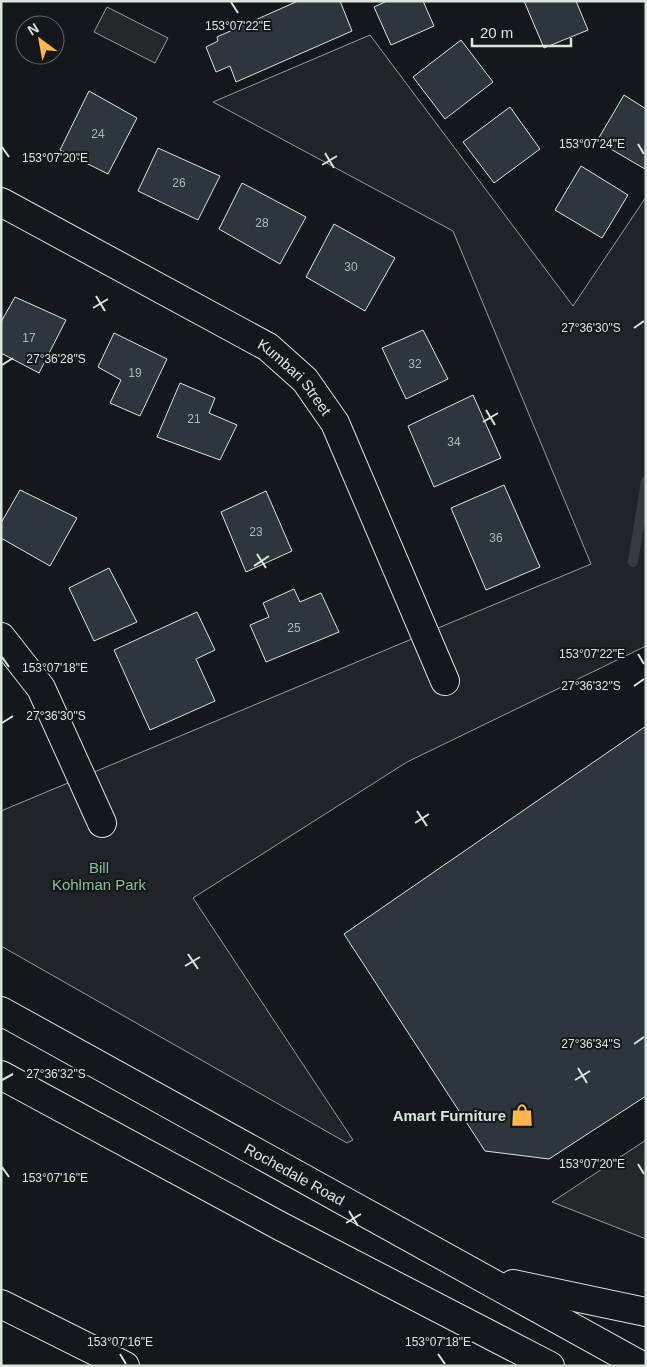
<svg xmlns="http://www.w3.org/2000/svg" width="647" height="1367" viewBox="0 0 647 1367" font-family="Arial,sans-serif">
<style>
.green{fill:#202428;stroke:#939e99}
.parking{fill:#24282b;stroke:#939e99}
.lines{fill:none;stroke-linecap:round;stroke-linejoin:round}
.stream{stroke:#363b3e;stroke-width:10}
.building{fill:#2c363c;stroke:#d8e6dc}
.minor-casing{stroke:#d8e6dc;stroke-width:30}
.secondary-casing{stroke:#d8e6dc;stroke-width:30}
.motorway-casing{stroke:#d8e6dc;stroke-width:30}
.minor{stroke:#14181c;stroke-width:28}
.secondary{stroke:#14181c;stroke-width:28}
.motorway{stroke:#14181c;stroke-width:28}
.ticks{fill:none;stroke:#d8e6dc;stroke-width:2}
.labels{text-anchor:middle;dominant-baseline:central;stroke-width:4;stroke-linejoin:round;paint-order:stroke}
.number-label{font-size:12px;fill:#adbab4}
.street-label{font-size:15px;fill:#d8e6dc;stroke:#14181c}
.park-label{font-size:15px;fill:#8ac095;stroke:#14181c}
.poi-label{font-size:15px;font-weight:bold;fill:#d8e6dc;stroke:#14181c;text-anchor:end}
.ticks-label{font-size:12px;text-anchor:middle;fill:#d8e6dc;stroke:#14181c;stroke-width:4;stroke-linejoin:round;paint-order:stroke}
</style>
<rect width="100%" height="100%" fill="#14181c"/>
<polygon class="green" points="370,35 573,306 646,197 646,646 407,762 193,898 353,1140 347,1143 1,946 1,811 591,564 453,231 213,102"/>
<g class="parking">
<polygon points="107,7 168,38 155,63 94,32"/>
<polygon points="646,1140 646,1239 552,1202"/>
</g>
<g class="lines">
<polyline class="stream" points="633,562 646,481"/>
</g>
<g class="building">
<polygon points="298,1 340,1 352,31 236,82 230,66 216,72 206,47 218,41 217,37"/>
<polygon points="387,1 423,1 434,26 391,45 374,7"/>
<polygon points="524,1 576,1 588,30 544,48"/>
<polygon points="461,40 493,82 445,119 413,77"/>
<polygon points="89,91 137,118 108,174 60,150"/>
<polygon points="624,95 646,109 645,169 597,141"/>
<polygon points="510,107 540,149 494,183 463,142"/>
<polygon points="158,148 220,176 198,220 138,191"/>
<polygon points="581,166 628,195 602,238 555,210"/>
<polygon points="242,183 306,217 280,264 219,229"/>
<polygon points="334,224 395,258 365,311 306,277"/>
<polygon points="15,297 66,320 39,373 1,353 1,322"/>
<polygon points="423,330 448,379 406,399 382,348"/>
<polygon points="114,333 167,359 140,416 110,403 121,380 98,367"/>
<polygon points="180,383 215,398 209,413 237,425 220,460 157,437"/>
<polygon points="473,395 501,458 434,487 408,426"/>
<polygon points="504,485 540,567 486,590 451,508"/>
<polygon points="20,490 77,518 50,566 1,538 1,523"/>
<polygon points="266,491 292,551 246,572 221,512"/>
<polygon points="109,568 137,622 94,641 69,588"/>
<polygon points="294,589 300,602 321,593 339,632 266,662 250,625 269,617 263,603"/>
<polygon points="197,612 215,650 196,659 215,701 150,730 114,650"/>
<polygon points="646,726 646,1096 549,1159 485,1151 344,934"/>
</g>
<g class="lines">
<defs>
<g id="minor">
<path id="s1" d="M1,202L268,347L305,380L335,423L445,681"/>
<polyline points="1,637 41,688 102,823"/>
</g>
<g id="secondary">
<path id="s2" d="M1,1011L642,1366"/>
<polyline points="1,1075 282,1227 550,1366"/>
<polyline points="513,1284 646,1312"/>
</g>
<polyline id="motorway" points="1,1304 125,1366"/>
</defs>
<use href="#minor" class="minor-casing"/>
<use href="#secondary" class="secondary-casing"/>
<use href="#motorway" class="motorway-casing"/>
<use href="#minor" class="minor"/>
<use href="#secondary" class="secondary"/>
<use href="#motorway" class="motorway"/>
</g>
<path class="ticks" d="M231,2L238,13M638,144L644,154M2,147L9,157M325,153L334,168M322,165L337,156M96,296L105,311M93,308L108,299M634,328L644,321M2,365L13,358M486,410L495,425M483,422L498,413M257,554L266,568M254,566L269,556M638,654L644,664M2,657L9,667M634,686L644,679M2,723L13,716M417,811L427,826M415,823L429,814M188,954L198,969M185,966L200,957M634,1044L644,1037M578,1068L587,1083M2,1080L13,1074M575,1080L590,1071M638,1164L644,1174M2,1167L9,1177M349,1211L358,1226M346,1223L361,1214M120,1354L126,1364M438,1354L445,1364"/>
<defs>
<symbol id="shop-bare" viewBox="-9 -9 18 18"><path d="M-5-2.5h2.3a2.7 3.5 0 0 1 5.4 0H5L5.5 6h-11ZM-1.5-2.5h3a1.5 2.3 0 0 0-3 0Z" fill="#ffb74d" stroke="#14181c" stroke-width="2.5" paint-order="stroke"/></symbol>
</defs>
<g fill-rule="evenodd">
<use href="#shop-bare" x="506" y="1099" width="32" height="32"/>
</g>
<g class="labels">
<g class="number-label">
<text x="98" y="134">24</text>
<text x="179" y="183">26</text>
<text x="262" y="223">28</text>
<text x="351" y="267">30</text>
<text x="29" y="338">17</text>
<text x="415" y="364">32</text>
<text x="135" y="373">19</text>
<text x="194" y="419">21</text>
<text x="454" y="442">34</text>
<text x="256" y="532">23</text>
<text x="496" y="538">36</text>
<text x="294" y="628">25</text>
</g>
<g class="street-label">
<text stroke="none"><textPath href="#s1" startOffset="344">Kumbari Street</textPath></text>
<text stroke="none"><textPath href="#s2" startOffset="336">Rochedale Road</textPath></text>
</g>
<g class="park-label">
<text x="99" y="867">Bill<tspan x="99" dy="17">Kohlman Park</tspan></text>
</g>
<g class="poi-label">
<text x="506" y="1115">Amart Furniture</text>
</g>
</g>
<g class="ticks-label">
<text x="238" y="30">153°07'22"E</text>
<text x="592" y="148">153°07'24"E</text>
<text x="55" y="162">153°07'20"E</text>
<text x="591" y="332">27°36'30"S</text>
<text x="56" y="363">27°36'28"S</text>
<text x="592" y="658">153°07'22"E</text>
<text x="55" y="672">153°07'18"E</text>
<text x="591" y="690">27°36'32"S</text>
<text x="56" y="720">27°36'30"S</text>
<text x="591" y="1048">27°36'34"S</text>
<text x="56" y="1078">27°36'32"S</text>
<text x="592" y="1168">153°07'20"E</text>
<text x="55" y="1182">153°07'16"E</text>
<text x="120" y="1346">153°07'16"E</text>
<text x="438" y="1346">153°07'18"E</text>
</g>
<rect width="647" height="1367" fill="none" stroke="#d8e6dc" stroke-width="5"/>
<g transform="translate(40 40) rotate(328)"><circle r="24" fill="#14181c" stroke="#626a69"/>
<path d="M0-4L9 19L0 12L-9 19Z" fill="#ffb74d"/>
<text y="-8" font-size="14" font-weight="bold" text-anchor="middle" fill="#d8e6dc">N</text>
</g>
<path d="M472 38v8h99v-8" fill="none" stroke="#d8e6dc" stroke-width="2.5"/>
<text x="480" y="38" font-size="15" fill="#d8e6dc" stroke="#14181c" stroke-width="4" paint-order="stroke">20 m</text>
</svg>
